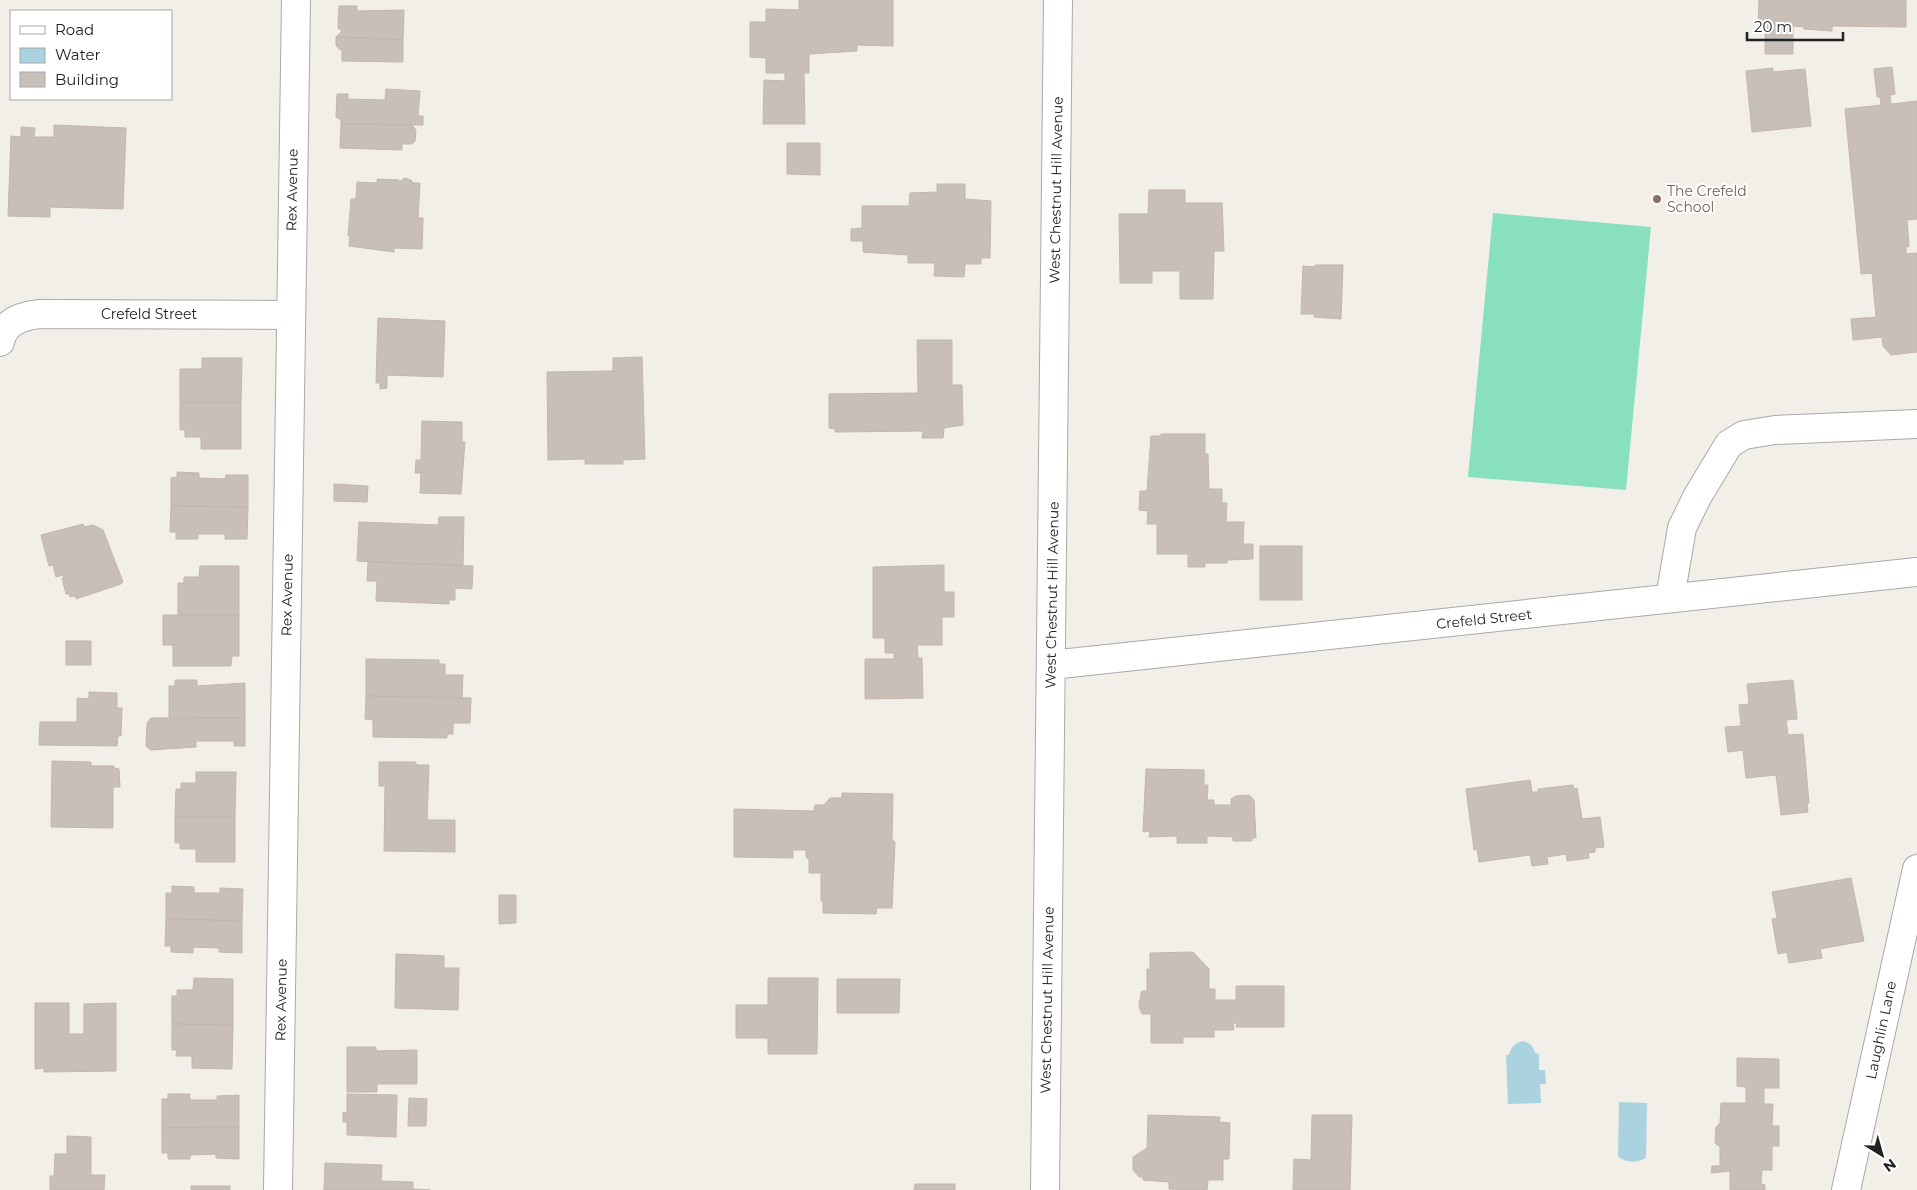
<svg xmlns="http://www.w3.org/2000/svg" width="1917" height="1190" viewBox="0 0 1917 1190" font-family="Montserrat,sans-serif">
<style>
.pitch{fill:#88e0be}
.water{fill:#aad3df}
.building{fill:#c7bfb8;stroke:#c4b6ab}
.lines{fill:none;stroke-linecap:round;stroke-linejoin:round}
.minor-casing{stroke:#a9a9a9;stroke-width:30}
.minor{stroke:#fff;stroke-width:28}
.education-dot{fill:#8d6e63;stroke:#fff;stroke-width:2}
.labels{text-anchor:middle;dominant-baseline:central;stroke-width:4;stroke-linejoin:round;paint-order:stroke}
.street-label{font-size:14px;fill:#222;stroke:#fff}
.education-label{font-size:14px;fill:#785e54;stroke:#fff;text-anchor:start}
</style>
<rect width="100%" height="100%" fill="#f2efe9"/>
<polygon class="pitch" points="1493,213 1651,227 1626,490 1468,477"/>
<g class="water">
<path d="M1522,1041C1530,1043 1533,1045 1535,1053L1539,1054V1070H1545L1546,1084H1540L1541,1103L1508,1104L1506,1055H1509C1511,1047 1514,1044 1522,1041Z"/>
<path d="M1619,1102L1647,1103L1646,1158C1636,1163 1628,1163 1618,1157Z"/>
</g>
<g class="building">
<polygon points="799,0 893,0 893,46 857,45 857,51 809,54 809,73 804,73 805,124 763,124 764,80 785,81 785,73 766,73 766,58 750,57 750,22 766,22 766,9 799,10"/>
<polygon points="1759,0 1906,0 1906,27 1832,26 1832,31 1804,29 1804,27 1793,26 1793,54 1765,54 1765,26 1758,26"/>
<polygon points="339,6 357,6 357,11 404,10 403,40 336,37 342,31 338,28"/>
<polygon points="336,37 403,40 403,62 342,61 342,51 336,46"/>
<polygon points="1892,67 1895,94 1890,95 1891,104 1917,101 1917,219 1907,220 1909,246 1906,247 1906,254 1917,253 1917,352 1891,355 1883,346 1882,337 1853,340 1851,319 1876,317 1872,273 1861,274 1845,109 1881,105 1880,97 1877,97 1874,69"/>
<polygon points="1773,68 1773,72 1805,69 1811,126 1752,132 1746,71"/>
<polygon points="386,89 420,91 418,116 423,116 423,125 341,124 341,120 336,117 337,94 348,94 348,99 385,100"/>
<polygon points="341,124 412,125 416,130 415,141 412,144 402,144 402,150 340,148"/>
<polygon points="54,125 126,128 123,209 50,207 50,217 8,216 11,136 21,137 21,127 35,128 34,137 54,137"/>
<polygon points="787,143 820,143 820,175 787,174"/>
<polygon points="405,178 411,180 413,183 420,183 418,218 423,218 422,249 394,248 394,252 349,246 350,236 348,236 351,199 356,199 357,182 377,183 377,179 399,180 399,182"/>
<polygon points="937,184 965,184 965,199 991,201 990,258 981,258 981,264 965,264 964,277 934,276 935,263 908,263 908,255 863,252 863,241 851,241 851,229 862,228 862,206 909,206 910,193 937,192"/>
<polygon points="1149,190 1185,190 1185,203 1222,203 1224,251 1214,251 1213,299 1180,299 1180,271 1152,271 1152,283 1120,283 1119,214 1148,214"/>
<polygon points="1315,265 1343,265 1341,319 1314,317 1314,314 1301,314 1303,266 1315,267"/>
<polygon points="378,318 445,321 443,377 387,375 387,388 380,389 380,383 376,383"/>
<polygon points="917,340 952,340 952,385 962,385 963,425 944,428 943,438 922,438 923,431 835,432 835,429 829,428 829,394 918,393"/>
<polygon points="642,357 645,459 623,460 623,464 585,464 585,459 548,460 547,372 613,371 613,358"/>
<polygon points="202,358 242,358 241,403 180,403 180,369 202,369"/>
<polygon points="180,403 241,403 241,449 201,449 201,437 185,437 185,430 180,430"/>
<polygon points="422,421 462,422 462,442 465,442 461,494 420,493 421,473 415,473 416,460 421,460"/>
<polygon points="1161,434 1205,434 1205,454 1208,454 1209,489 1222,489 1222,503 1227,503 1226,522 1244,522 1243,544 1253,544 1253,559 1227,560 1227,563 1205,563 1205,567 1188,567 1188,554 1157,554 1157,524 1147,524 1148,511 1139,510 1140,491 1147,491 1151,436 1161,436"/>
<polygon points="177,472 199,473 199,478 225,479 226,475 248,475 248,507 171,506 171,478 177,477"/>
<polygon points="334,484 368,486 367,502 334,501"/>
<polygon points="171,506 248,507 247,539 225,539 225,534 198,534 198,539 176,539 176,532 170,532"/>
<polygon points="439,517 464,517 463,566 357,561 359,522 438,525"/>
<polygon points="83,524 84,527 93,525 103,530 123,582 121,584 76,599 75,596 70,597 69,594 66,594 62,578 64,578 63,575 56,577 53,565 49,566 41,535"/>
<rect x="1260" y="546" width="42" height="54"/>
<polygon points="368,562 473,566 472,589 455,588 455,600 449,600 449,604 376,601 377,581 367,581"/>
<polygon points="944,565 944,592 954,592 954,617 942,617 942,645 917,645 918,658 922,658 923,698 865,699 865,659 894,659 894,653 885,653 885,638 873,638 873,567"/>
<polygon points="200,566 239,566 239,615 178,615 178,583 184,583 184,577 199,577"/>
<polygon points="163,615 239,615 239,656 232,656 231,666 173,666 173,645 163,645"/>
<rect x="66" y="641" width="25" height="24"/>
<polygon points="366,659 439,660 439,664 445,664 445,675 463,675 462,698 366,696"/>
<polygon points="175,680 197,680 197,686 245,683 245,718 169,717 169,686 175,686"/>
<polygon points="1793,680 1797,719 1786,720 1788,735 1803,734 1809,803 1807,803 1808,812 1781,815 1776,775 1746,778 1743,750 1728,752 1725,727 1741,726 1739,705 1749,704 1747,684"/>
<polygon points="89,692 117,693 117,708 122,708 121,736 118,736 117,746 39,745 40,722 77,722 77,698 89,699"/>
<polygon points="366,696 471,698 470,723 453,723 453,734 447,734 447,738 373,737 373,720 365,719"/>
<polygon points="151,718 245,718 245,746 234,746 234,741 196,741 196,747 151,750 146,746 147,723"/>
<polygon points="52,761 91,762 91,766 114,766 114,768 119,769 120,787 113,787 113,828 51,827"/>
<polygon points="379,762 416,762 416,765 429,765 427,820 455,820 455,852 384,851 385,786 379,786"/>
<polygon points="1146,769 1204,770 1204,785 1208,785 1207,800 1214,800 1214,805 1231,805 1231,799 1236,796 1249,795 1254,800 1256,838 1252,838 1252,841 1233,841 1233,837 1207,836 1207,843 1177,843 1177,836 1149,837 1150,831 1143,832"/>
<polygon points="196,772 236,772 235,817 175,817 176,789 181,789 181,783 196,783"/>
<polygon points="1530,780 1532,792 1538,792 1538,789 1573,785 1574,789 1577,788 1582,819 1600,817 1604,847 1595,848 1595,852 1588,853 1589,858 1567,861 1566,854 1547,857 1548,864 1532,866 1530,855 1479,862 1477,849 1474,850 1466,789"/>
<polygon points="842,793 893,794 892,840 895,842 892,908 877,908 876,914 823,913 823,901 821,901 821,873 809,873 809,860 806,857 806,850 793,850 793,858 734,857 734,809 814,811 815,805 824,805 830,798 842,798"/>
<polygon points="175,817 235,817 235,862 196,862 196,849 180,849 180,843 175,843"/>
<polygon points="1851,878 1864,941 1820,949 1822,958 1789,963 1787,952 1778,954 1772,919 1777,918 1772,892"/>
<polygon points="172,886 194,887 194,893 220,893 220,888 243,889 242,921 166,919 166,893 172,893"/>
<polygon points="499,895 516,895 516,923 499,924"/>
<polygon points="166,919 242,921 242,953 219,952 219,948 193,947 193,953 171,952 171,946 165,946"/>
<polygon points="1193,952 1209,969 1209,989 1215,989 1215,1000 1236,1000 1236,986 1284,986 1284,1027 1236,1027 1237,1023 1233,1023 1234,1030 1214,1030 1214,1037 1183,1037 1183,1043 1151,1043 1151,1014 1142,1014 1139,1006 1141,993 1142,991 1147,991 1147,969 1150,969 1150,953"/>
<polygon points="396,954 444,956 444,968 459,968 458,1010 395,1008"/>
<polygon points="194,978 233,979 233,1025 172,1024 172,996 177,996 177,990 193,990"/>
<polygon points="768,978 818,978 817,1054 768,1054 768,1038 736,1038 736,1005 768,1005"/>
<polygon points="837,979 900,979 899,1013 837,1013"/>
<polygon points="35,1003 69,1003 69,1034 84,1034 84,1004 116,1003 116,1071 44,1072 44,1068 35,1069"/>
<polygon points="172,1024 233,1025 232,1069 192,1068 192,1056 176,1056 177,1050 172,1050"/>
<polygon points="347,1047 376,1047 376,1051 417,1050 417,1084 377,1084 377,1092 347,1092"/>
<polygon points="1737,1058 1779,1059 1779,1088 1764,1088 1764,1104 1773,1104 1772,1126 1779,1126 1779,1146 1772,1146 1772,1170 1762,1170 1761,1184 1765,1185 1765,1190 1730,1190 1730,1171 1711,1173 1712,1166 1720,1166 1720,1147 1715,1143 1716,1127 1720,1123 1721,1103 1746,1103 1746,1087 1737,1086"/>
<polygon points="168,1094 190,1094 190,1100 217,1100 217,1096 239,1095 239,1127 162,1128 162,1099 168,1099"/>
<polygon points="347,1094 397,1095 396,1137 347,1135 347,1122 343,1122 343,1112 347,1113"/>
<polygon points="409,1098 427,1099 426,1126 408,1126"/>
<polygon points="1148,1115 1220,1117 1219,1122 1230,1123 1229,1159 1223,1159 1223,1180 1208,1180 1207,1190 1189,1190 1169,1189 1169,1182 1143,1180 1143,1177 1139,1177 1133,1170 1133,1157 1147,1148"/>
<polygon points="1312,1115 1352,1115 1350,1190 1293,1190 1294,1159 1311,1160"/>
<polygon points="239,1127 239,1159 216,1158 216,1154 190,1155 190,1159 168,1159 168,1153 162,1153 162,1128"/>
<polygon points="67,1136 91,1137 91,1175 105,1175 104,1190 50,1190 50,1176 54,1176 55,1154 67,1154"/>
<polygon points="325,1163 382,1165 381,1181 413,1182 413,1189 430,1190 324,1190"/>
<polygon points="915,1184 955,1184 955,1190 914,1190"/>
<rect x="191" y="1186" width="39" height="4"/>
</g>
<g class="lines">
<defs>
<g id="minor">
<path d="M0,342C3,322 22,316 39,314L290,315"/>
<polyline points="1670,598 1682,528 1697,497 1729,444 1744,435 1775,430 1917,424"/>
<polyline points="1051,665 1917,572"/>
<polyline points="278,1190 296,0"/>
<polyline points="1045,1190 1058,0"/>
<polyline points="1846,1190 1917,869"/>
</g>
</defs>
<use href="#minor" class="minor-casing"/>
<use href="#minor" class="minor"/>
</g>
<circle class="education-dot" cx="1657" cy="199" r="5"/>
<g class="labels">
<g class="street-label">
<text transform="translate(292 190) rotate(-89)">Rex Avenue</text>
<text transform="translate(1056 190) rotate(-89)">West Chestnut Hill Avenue</text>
<text x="149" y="314">Crefeld Street</text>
<text transform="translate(287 595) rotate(-89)">Rex Avenue</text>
<text transform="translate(1052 595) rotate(-89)">West Chestnut Hill Avenue</text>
<text transform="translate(1484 619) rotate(-6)">Crefeld Street</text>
<text transform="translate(281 1000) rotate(-89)">Rex Avenue</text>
<text transform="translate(1047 1000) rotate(-89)">West Chestnut Hill Avenue</text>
<text transform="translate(1881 1030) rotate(-78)">Laughlin Lane</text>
</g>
<g class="education-label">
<text x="1667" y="191">The Crefeld<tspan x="1667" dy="16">School</tspan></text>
</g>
</g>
<rect x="10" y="10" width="162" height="90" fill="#ffffff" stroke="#a7a7a7"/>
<rect x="20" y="26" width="25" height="8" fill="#ffffff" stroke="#a7a7a7"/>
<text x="55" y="35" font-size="15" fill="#222222">Road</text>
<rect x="20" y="48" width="25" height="15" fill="#aad3df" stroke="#a7a7a7"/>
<text x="55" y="60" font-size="15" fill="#222222">Water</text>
<rect x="20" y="72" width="25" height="15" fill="#c7bfb8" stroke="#a7a7a7"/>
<text x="55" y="85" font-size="15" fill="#222222">Building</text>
<g transform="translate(1882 1155) rotate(143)" stroke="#ffffff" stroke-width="4" paint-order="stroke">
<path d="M0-4L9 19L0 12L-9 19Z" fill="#222222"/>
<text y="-8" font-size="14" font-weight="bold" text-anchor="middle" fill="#222222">N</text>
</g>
<path d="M1747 32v8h96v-8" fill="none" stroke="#222222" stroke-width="2.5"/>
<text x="1754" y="32" font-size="15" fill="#222222" stroke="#ffffff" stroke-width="4" paint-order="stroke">20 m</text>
</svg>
